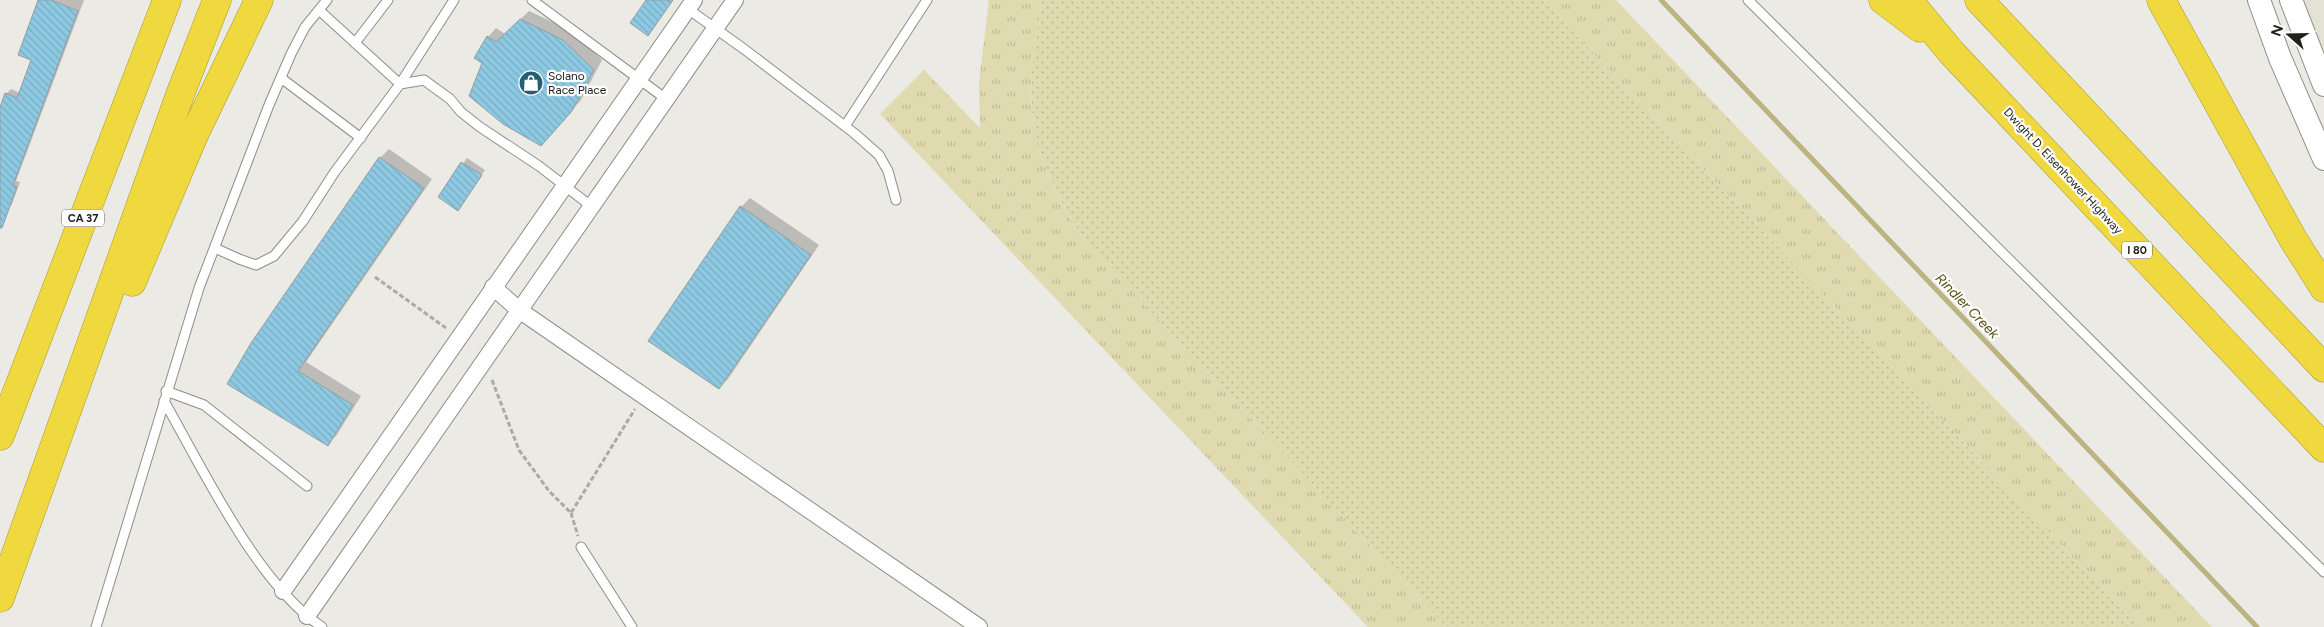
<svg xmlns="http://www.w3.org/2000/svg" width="2324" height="627" viewBox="0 0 2324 627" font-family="Figtree,sans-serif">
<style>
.built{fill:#e3e2d5}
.grass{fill:url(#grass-dots)}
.park{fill:url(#park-tufts)}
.shadow{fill:#0003}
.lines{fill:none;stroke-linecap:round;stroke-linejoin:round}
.stream{stroke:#bcb480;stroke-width:5}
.building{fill:url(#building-back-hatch);stroke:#989d9f}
.lane-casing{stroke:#8e8e89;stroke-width:11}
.street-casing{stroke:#8e8e89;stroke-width:18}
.secondary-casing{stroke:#8e8e89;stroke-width:24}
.highway-casing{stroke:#a79833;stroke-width:29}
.path{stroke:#abaaa6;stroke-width:3;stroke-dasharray:5 2.5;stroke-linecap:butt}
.lane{stroke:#fff;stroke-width:9}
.street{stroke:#fff;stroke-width:16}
.secondary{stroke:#fff;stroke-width:22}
.highway{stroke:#f0d93f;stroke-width:28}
.labels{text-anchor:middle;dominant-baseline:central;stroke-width:4.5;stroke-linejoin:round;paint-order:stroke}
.shield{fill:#fff;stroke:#626261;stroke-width:1}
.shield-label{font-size:11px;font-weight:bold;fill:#1f1f1d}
.poi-label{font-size:12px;fill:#1f1f1d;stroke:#fff;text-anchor:start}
.street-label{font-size:12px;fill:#1f1f1d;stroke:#fff}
.water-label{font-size:14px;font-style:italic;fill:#595011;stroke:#fff}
</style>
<defs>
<pattern id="grass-dots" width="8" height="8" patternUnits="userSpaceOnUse" patternTransform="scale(1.25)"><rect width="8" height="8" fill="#e0dab0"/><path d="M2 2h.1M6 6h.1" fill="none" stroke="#c0bb97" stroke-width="1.8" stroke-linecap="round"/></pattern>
<pattern id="park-tufts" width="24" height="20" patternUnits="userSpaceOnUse" patternTransform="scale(1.25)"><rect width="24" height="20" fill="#e0dab0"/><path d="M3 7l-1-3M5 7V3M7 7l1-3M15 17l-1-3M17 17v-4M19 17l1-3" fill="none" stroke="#c0bb97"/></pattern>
<pattern id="building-back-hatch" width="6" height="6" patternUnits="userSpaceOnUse" patternTransform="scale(1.25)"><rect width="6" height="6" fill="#8dc9e2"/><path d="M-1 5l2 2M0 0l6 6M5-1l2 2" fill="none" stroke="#79acc1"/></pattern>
</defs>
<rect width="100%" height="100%" fill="#ebeae5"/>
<polygon class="built" points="2302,0 2324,0 2324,57"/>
<path class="grass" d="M1042,0H1543L2139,627H1446L1083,239C1063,206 1042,169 1035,130C1026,87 1035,42 1042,0Z"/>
<g class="park">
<path d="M989,0H1042C1035,42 1026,87 1035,130C1042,169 1062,206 1083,239L1446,627H1368L880,114L924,70L980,128L979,82Z"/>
<polygon points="1543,0 1616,0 2212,627 2139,627"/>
</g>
<g class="shadow">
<polygon points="40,0 84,0 16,181 20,182 12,204 8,209 0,227 0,109 6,94 11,89 20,93 33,59"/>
<polygon points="529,11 572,31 602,60 581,100 550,135 483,63 488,37 496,28 505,34"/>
<polygon points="389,149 432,179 306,362 361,396 336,436 327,444 228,384 380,158"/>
<polygon points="467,158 485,170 462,205 440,197"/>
<polygon points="750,198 819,245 728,379 719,388 741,207"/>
</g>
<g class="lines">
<polyline class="stream" points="1661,0 2257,627"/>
</g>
<g class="building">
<polygon points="38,0 51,0 78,11 13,185 17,187 2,228 0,228 0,107 5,93 17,98 31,60 18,55"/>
<polygon points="646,0 673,0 648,36 630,23"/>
<polygon points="520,19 563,40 594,70 572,111 541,146 503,124 469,96 482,63 474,58 487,36 496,42"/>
<polygon points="379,157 424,188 298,371 353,405 328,446 227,384 251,343"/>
<polygon points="461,162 482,175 458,211 438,197"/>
<polygon points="740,206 811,255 719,389 648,341"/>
</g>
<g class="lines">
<defs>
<g id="lane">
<polyline points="532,0 666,99"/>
<polyline points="1748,0 2324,572"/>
<polyline points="688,9 744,49 854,133 879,155 888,171 896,200"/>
<polyline points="319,10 400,84 454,0"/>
<polyline points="355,43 388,0"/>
<polyline points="281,78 361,138"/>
<polyline points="845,126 927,0"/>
<polyline points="215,248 239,259 256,265 274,256 303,221 334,173 400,84 424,80 450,99 461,112 480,127 539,166 591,206"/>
<polyline points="166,391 204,405 307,486"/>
<path d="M164,401C203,469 257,584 322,627"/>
<polyline points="581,547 632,627"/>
<polyline points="96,627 199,288 269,105 291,54 305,27 327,0"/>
</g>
<g id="street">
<polyline points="493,287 519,310 979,627"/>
<polyline points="283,591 694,0"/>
<polyline points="307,616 735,0"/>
</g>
<g id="secondary">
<polyline points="2259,0 2280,58 2324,159"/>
<polyline points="2291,0 2324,85"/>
</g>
<g id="highway">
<polyline points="1883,0 1920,28"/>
<polyline points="1908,0 1951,52 2324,448"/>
<polyline points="1979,0 2324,368"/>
<polyline points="2161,0 2293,239 2324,288"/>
<polyline points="132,282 194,135 259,0"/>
<polyline points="0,436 167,0"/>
<polyline points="0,598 181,92 217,0"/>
</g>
</defs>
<use href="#lane" class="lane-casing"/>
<use href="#street" class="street-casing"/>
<use href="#secondary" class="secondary-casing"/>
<use href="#highway" class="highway-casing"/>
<g class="path">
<polyline points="375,277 446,328"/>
<polyline points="492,380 519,450 549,491 571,513 635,409"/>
<polyline points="571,513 578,536"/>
</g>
<use href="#lane" class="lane"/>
<use href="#street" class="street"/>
<use href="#secondary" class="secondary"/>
<use href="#highway" class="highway"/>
</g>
<defs>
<symbol id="shop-disc" viewBox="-11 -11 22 22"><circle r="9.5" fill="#226077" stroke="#fff"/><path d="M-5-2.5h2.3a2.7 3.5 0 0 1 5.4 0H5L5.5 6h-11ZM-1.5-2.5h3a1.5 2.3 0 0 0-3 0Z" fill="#fff"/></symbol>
</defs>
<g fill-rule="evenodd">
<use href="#shop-disc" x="517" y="69" width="28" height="28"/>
</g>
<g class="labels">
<g class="shield">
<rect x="62" y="209.5" width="42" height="17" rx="4"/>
<rect x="2122" y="241.5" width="30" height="17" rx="4"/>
</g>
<g class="shield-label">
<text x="83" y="218">CA 37</text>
<text x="2137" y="250">I 80</text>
</g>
<g class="poi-label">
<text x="548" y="76">Solano<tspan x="548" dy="14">Race Place</tspan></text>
</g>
<g class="street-label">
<text transform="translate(2063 171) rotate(47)">Dwight D. Eisenhower Highway</text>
</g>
<g class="water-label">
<text transform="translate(1967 306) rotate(46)">Rindler Creek</text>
</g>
</g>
<g transform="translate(2289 35) rotate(290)" stroke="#ffffff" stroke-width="4" paint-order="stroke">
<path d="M0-4L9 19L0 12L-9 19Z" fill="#1f1f1d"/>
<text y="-8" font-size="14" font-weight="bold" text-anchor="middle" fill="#1f1f1d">N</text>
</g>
</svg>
